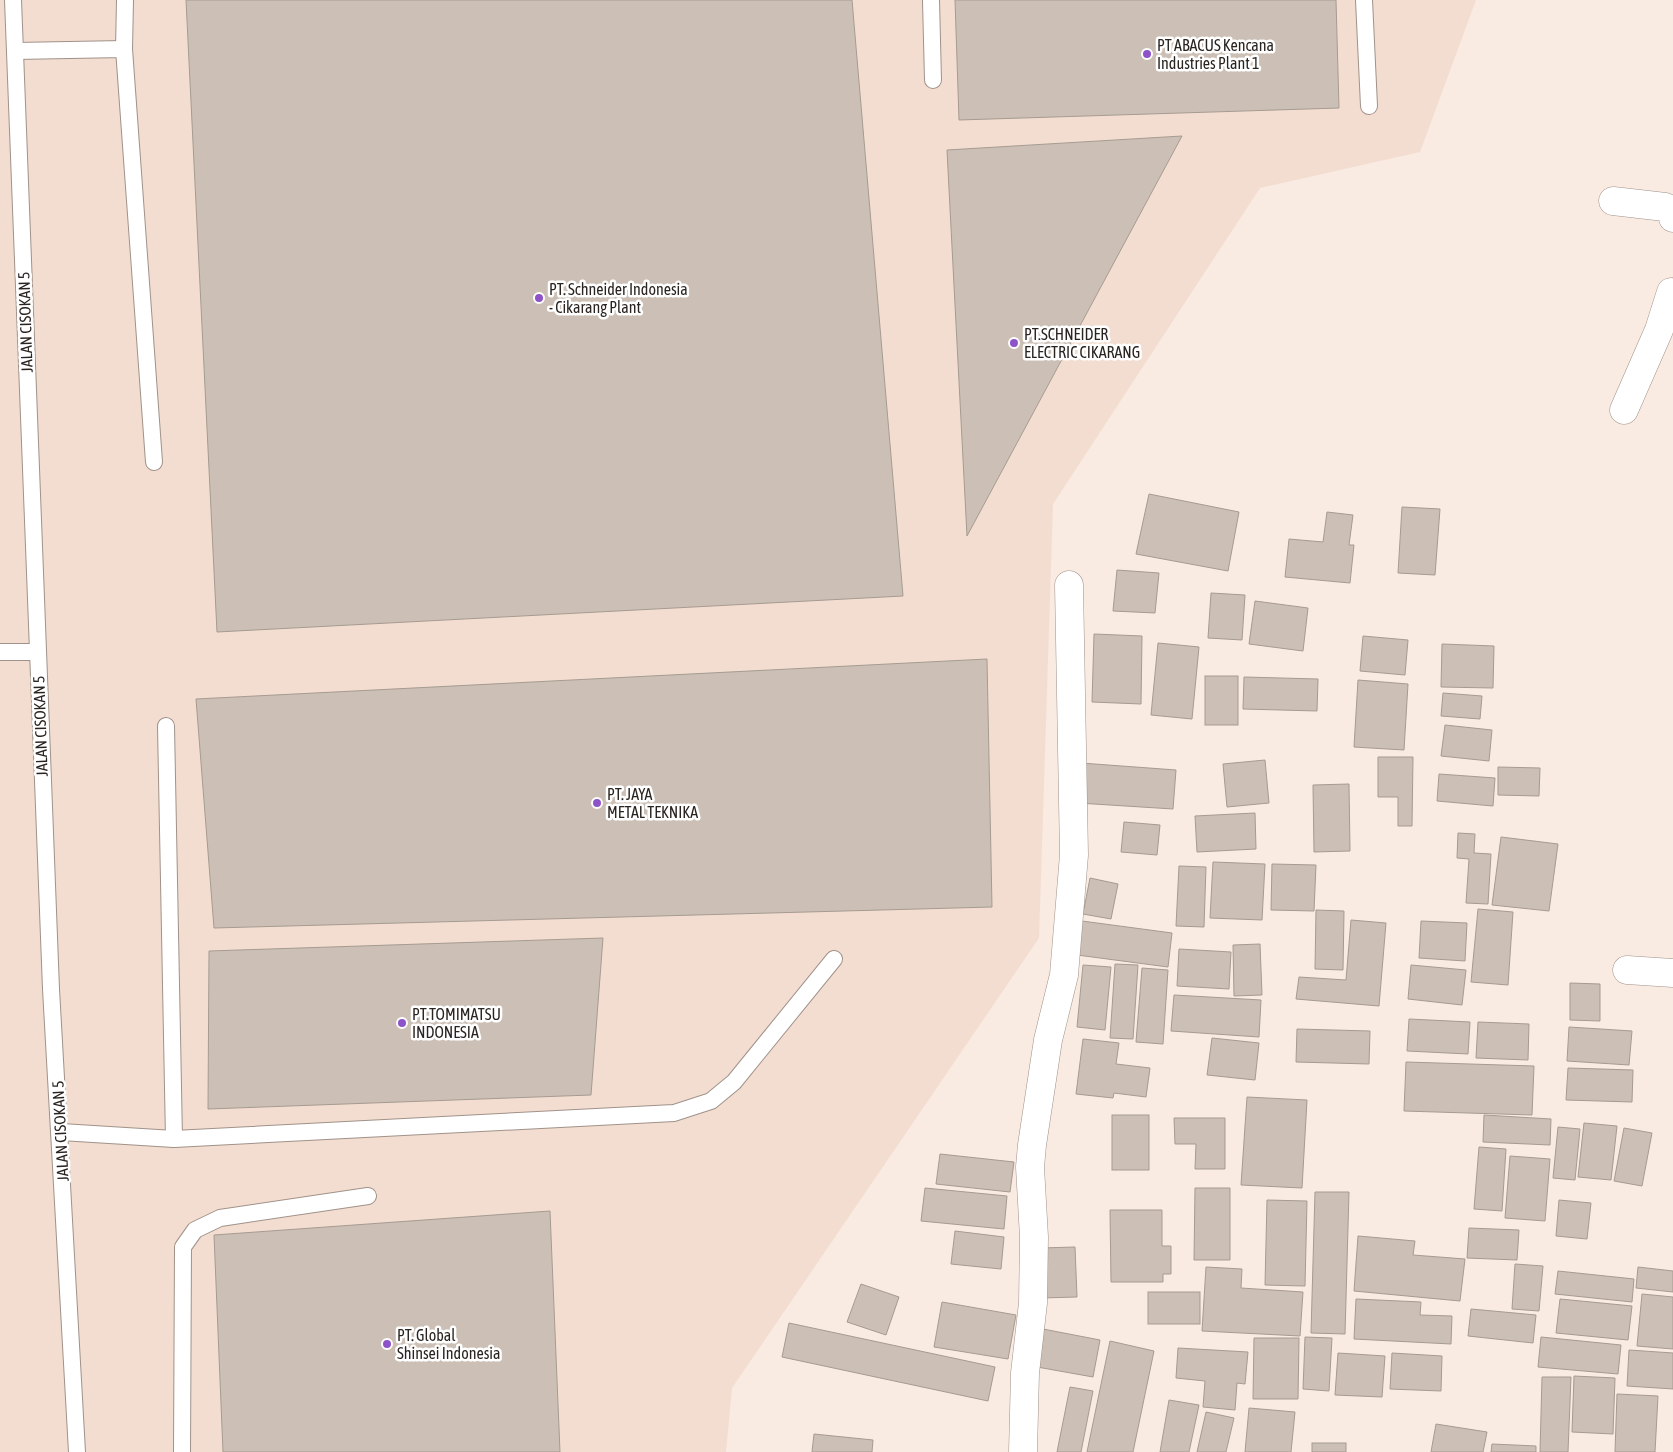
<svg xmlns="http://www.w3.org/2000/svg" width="1673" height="1452" viewBox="0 0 1673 1452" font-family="'Asap Condensed',sans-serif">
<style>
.built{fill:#f3ddd0}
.building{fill:#ccc0b6;stroke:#a69b91}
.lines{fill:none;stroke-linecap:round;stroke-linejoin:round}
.service-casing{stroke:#a0928a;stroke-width:18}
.minor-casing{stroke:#a0928a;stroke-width:29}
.service{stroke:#fff;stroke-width:16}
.minor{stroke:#fff;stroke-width:28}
.poi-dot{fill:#8e52c9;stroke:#fff;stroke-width:2}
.labels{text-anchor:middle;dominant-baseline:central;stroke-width:5;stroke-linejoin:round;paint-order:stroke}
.poi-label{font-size:16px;fill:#2a2421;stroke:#fff;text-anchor:start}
.street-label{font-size:16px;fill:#2a2421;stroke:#fff}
</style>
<rect width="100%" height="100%" fill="#f9eae2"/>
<polygon class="built" points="0,0 1476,0 1420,152 1260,188 1053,504 1039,938 732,1388 726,1452 0,1452"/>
<g class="building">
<polygon points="186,0 852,0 903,596 217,632"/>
<polygon points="955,0 1336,0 1339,108 959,120"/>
<polygon points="1182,136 967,536 947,150"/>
<polygon points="1149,494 1239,512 1228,571 1136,554"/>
<polygon points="1402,507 1440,509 1435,575 1398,573"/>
<polygon points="1327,512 1353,515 1349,545 1354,545 1350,583 1285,577 1289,539 1323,542"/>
<polygon points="1117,570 1159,573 1155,613 1113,611"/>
<polygon points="1211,593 1245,595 1242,640 1208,638"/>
<polygon points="1255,601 1308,608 1303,651 1249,644"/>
<polygon points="1094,634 1142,636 1141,704 1092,702"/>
<polygon points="1363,636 1408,640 1405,675 1360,671"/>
<polygon points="1158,643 1199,647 1192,719 1151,715"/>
<polygon points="1442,644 1494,646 1493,688 1441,687"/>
<polygon points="987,659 992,907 214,928 196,699"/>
<rect x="1205" y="676" width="33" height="49"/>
<polygon points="1244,677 1318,679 1317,711 1243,709"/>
<polygon points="1358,680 1408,684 1404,750 1354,747"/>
<polygon points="1443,693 1482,696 1480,719 1441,716"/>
<polygon points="1445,725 1492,730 1489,761 1441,756"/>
<polygon points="1378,757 1413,757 1412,826 1398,826 1398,797 1378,797"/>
<polygon points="1265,760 1269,803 1227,807 1223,764"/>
<polygon points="1081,763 1176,770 1173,809 1078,803"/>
<polygon points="1498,767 1540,768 1539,796 1498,795"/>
<polygon points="1439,774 1495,778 1493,806 1437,801"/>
<polygon points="1349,784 1350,851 1314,852 1313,785"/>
<polygon points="1255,813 1256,849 1197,852 1195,816"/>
<polygon points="1124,822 1160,825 1157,855 1121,852"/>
<polygon points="1458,833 1475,834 1474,853 1491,854 1488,904 1466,903 1469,859 1457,858"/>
<polygon points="1501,837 1558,844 1549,911 1492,905"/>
<polygon points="1213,862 1265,864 1262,920 1210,918"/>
<polygon points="1272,864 1316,865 1314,911 1271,910"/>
<polygon points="1179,866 1206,867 1204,927 1176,926"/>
<polygon points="1090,878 1118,884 1111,919 1083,914"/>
<polygon points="1478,909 1513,912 1508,985 1471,982"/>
<polygon points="1316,910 1344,911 1343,970 1315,969"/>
<polygon points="1351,920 1386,923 1379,1006 1296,999 1299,977 1346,980"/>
<polygon points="1082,921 1172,933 1168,967 1077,955"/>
<polygon points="1421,921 1467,923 1465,961 1419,958"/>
<polygon points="603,938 591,1095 208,1109 209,951"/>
<polygon points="1260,944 1262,995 1234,996 1233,945"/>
<polygon points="1179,949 1231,952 1229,989 1177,986"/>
<polygon points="1115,964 1138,965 1133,1039 1110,1038"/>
<polygon points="1083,965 1111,967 1105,1030 1077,1027"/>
<polygon points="1411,965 1466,970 1462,1005 1408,999"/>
<polygon points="1142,968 1168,970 1163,1044 1136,1042"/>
<polygon points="1570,983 1600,984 1600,1021 1570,1020"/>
<polygon points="1174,995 1261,1000 1259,1037 1171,1031"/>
<polygon points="1409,1019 1470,1022 1468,1054 1407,1051"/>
<polygon points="1478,1022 1529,1024 1528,1060 1476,1058"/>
<polygon points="1569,1027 1632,1031 1629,1065 1567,1061"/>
<polygon points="1297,1029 1370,1031 1369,1064 1296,1062"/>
<polygon points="1212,1038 1259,1043 1255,1080 1207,1075"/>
<polygon points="1083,1039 1119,1043 1116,1064 1150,1068 1146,1097 1114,1093 1113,1098 1076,1094"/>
<polygon points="1406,1062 1534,1066 1532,1115 1404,1111"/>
<polygon points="1568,1068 1633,1070 1632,1102 1566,1100"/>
<polygon points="1247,1097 1307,1100 1302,1188 1241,1185"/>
<rect x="1112" y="1115" width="37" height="55"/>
<polygon points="1484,1115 1551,1119 1550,1145 1483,1142"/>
<polygon points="1174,1118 1225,1118 1225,1169 1195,1169 1196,1144 1175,1144"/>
<polygon points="1584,1123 1617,1126 1611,1180 1578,1177"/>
<polygon points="1558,1127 1580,1129 1575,1180 1553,1178"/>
<polygon points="1624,1128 1652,1133 1642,1186 1614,1181"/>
<polygon points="1479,1147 1506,1149 1502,1211 1474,1209"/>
<polygon points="940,1154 1014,1162 1010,1192 936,1184"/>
<polygon points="1510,1156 1550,1159 1545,1221 1505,1218"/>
<polygon points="925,1188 1007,1196 1004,1229 921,1221"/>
<polygon points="1195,1188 1230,1188 1230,1260 1194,1260"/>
<polygon points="1315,1192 1349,1192 1345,1334 1311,1333"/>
<polygon points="1267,1200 1307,1201 1305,1286 1265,1285"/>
<polygon points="1559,1200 1591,1203 1587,1239 1556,1236"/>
<polygon points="1110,1210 1162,1210 1162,1246 1171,1246 1171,1274 1163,1274 1163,1282 1111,1282"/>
<polygon points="550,1211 560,1452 223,1452 214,1235"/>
<polygon points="1469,1228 1519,1230 1517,1260 1467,1258"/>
<polygon points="955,1231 1004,1237 1001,1269 951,1264"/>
<polygon points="1358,1236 1415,1241 1413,1255 1465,1259 1460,1301 1354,1291"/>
<polygon points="1075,1247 1077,1297 1042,1298 1041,1248"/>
<polygon points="1515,1264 1543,1266 1539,1311 1512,1309"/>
<polygon points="1206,1267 1242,1269 1241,1288 1303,1292 1300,1336 1202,1331"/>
<polygon points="1638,1267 1673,1271 1673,1292 1636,1288"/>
<polygon points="1558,1271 1634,1279 1632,1302 1555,1294"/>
<polygon points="861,1284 899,1297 886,1335 847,1322"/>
<rect x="1148" y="1292" width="52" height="32"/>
<polygon points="1642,1294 1673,1297 1673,1349 1637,1346"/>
<polygon points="1356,1299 1421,1302 1420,1315 1452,1316 1451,1344 1354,1339"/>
<polygon points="1560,1299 1632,1306 1628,1340 1556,1333"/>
<polygon points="942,1302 1016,1315 1008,1359 934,1347"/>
<polygon points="1471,1309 1536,1315 1533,1343 1468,1336"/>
<polygon points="789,1323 995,1367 988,1401 782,1357"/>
<polygon points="1043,1329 1100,1340 1093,1377 1037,1367"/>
<polygon points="1305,1337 1332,1338 1329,1391 1303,1389"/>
<polygon points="1541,1337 1621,1345 1618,1374 1538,1367"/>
<polygon points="1254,1338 1299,1338 1298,1399 1253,1399"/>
<polygon points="1110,1341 1154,1351 1133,1452 1087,1452"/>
<polygon points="1178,1348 1248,1352 1245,1384 1237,1383 1235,1410 1203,1407 1205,1381 1176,1378"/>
<polygon points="1629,1350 1673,1353 1673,1389 1627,1386"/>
<polygon points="1338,1353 1385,1356 1382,1397 1335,1395"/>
<polygon points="1392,1353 1442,1356 1441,1391 1390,1389"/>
<polygon points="1574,1376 1615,1378 1613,1434 1572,1432"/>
<polygon points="1542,1377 1571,1377 1568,1452 1540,1452"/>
<polygon points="1070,1387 1093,1391 1081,1452 1057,1452"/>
<polygon points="1617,1394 1658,1396 1655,1452 1615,1452"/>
<polygon points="1169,1400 1199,1405 1189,1452 1160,1452"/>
<polygon points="1249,1408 1295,1412 1291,1452 1245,1452"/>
<polygon points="1206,1412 1234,1418 1226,1452 1197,1452"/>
<polygon points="1436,1424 1487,1432 1483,1452 1431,1452"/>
<polygon points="814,1434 873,1440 872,1452 812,1452"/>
<rect x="1312" y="1443" width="34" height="9"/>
<polygon points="1492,1444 1536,1446 1536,1452 1491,1452"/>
</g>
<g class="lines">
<defs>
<g id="service">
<polyline points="13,0 51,989 77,1452"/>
<polyline points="931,0 933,80"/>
<polyline points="1364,0 1369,106"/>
<polyline points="124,49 125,0"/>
<polyline points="15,51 124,49 154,462"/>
<polyline points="0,652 36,652"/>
<polyline points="166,726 174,1139"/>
<polyline points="61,1132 174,1139 674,1113 711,1101 734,1082 834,959"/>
<polyline points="182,1452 183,1247 195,1230 220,1218 368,1196"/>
</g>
<g id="minor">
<polyline points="1613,201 1665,207 1671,210 1673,218"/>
<polyline points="1624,410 1659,330 1671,292"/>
<polyline points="1627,970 1673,973"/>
<polyline points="1023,1452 1025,1373 1033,1303 1034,1237 1030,1167 1032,1145 1048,1040 1064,975 1074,855 1069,585"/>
</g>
</defs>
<use href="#service" class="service-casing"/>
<use href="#minor" class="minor-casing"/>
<use href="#service" class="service"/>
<use href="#minor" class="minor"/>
</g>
<g class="poi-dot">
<circle cx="1147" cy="54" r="5"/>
<circle cx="539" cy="298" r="5"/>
<circle cx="1014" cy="343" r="5"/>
<circle cx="597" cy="803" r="5"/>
<circle cx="402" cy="1023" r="5"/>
<circle cx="387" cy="1344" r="5"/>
</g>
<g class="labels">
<g class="poi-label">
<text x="1157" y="45">PT ABACUS Kencana<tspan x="1157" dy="18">Industries Plant 1</tspan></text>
<text x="549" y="289">PT. Schneider Indonesia<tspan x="549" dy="18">- Cikarang Plant</tspan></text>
<text x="1024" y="334">PT.SCHNEIDER<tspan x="1024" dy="18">ELECTRIC CIKARANG</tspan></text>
<text x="607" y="794">PT. JAYA<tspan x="607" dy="18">METAL TEKNIKA</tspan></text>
<text x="412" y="1014">PT.TOMIMATSU<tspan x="412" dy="18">INDONESIA</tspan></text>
<text x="397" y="1335">PT. Global<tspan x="397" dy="18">Shinsei Indonesia</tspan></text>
</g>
<g class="street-label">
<text transform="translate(25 322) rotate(-92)">JALAN CISOKAN 5</text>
<text transform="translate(40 726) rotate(-92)">JALAN CISOKAN 5</text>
<text transform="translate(60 1131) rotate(-93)">JALAN CISOKAN 5</text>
</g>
</g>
</svg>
